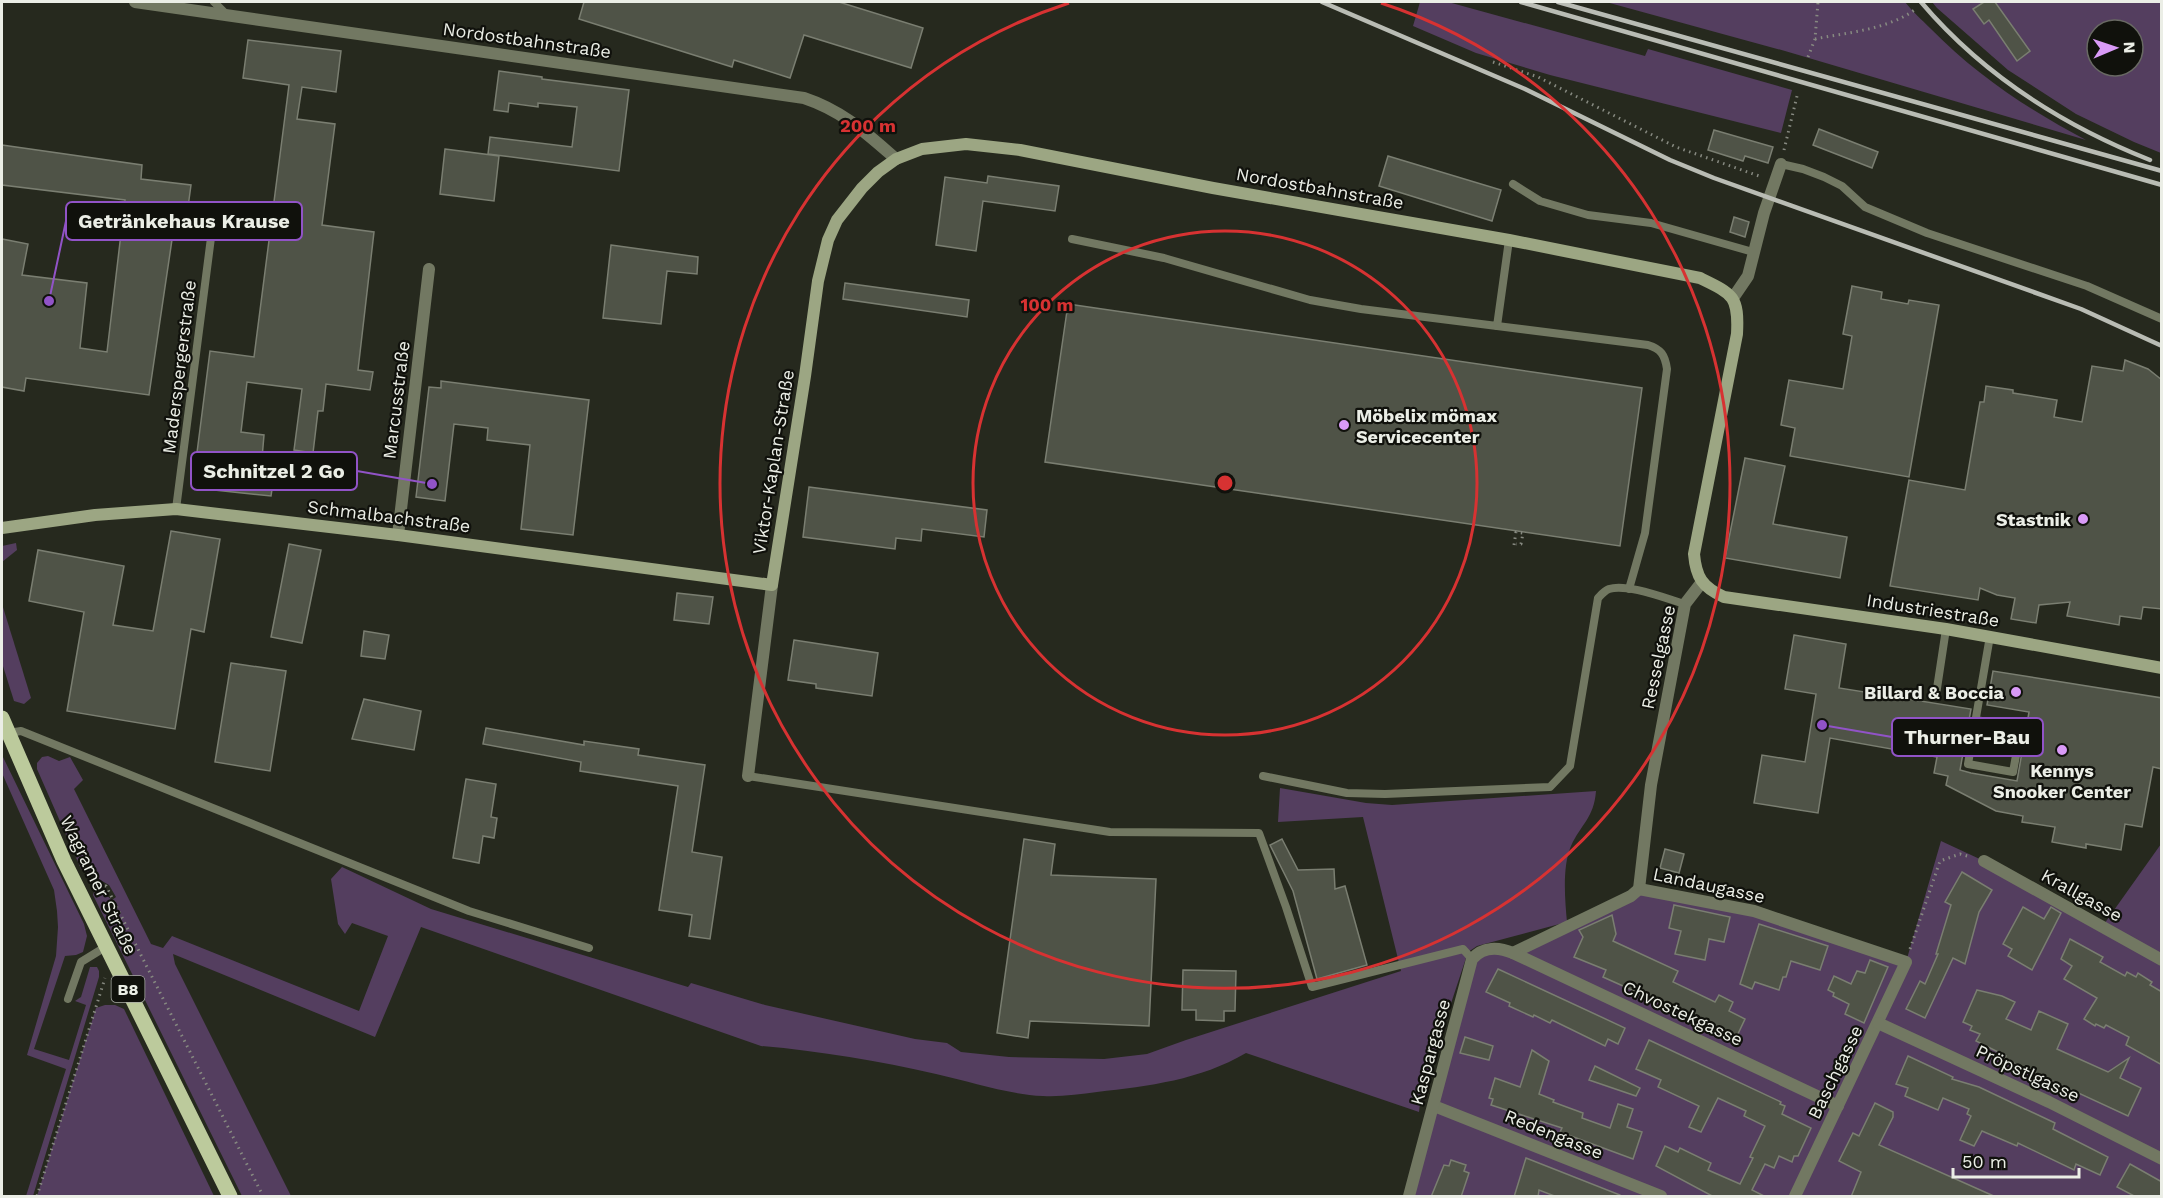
<svg xmlns="http://www.w3.org/2000/svg" width="2163" height="1198" viewBox="0 0 2163 1198" font-family="'Work Sans',sans-serif">
<style>
.green{fill:#543e5f;fill-rule:evenodd}
.building{fill:#4f5347;stroke:#7a7e71;stroke-width:1.5}
.lines{fill:none;stroke-linecap:round;stroke-linejoin:round}
.path{stroke:#878a81;stroke-width:3;stroke-dasharray:1.5 4.5;stroke-linecap:butt}
.lane{stroke:#727862;stroke-width:8}
.street{stroke:#727862;stroke-width:12}
.secondary{stroke:#9ca683;stroke-width:12}
.primary{stroke:#bcca9c;stroke-width:15}
.rail{stroke:#b9bcb4;stroke-width:4.5}
.ring{fill:none;stroke:#d73232;stroke-width:3}
.poi-dot{fill:#d99af7;stroke:#10110c;stroke-width:2}
.labels{text-anchor:middle;dominant-baseline:central;stroke-width:4.5;stroke-linejoin:round;paint-order:stroke}
.shield{fill:#10110c;stroke:#a9aca5;stroke-width:1.5}
.shield-label{font-size:16px;font-weight:bold;fill:#ebeee6}
.street-label{font-size:18px;fill:#ebeee6;stroke:#10110c}
.poi-label{font-size:18px;font-weight:bold;fill:#ebeee6;stroke:#10110c;text-anchor:end}
.centre{fill:#d73232;stroke:#10110c;stroke-width:3}
.ring-label{font-size:18px;text-anchor:middle;font-weight:bold;fill:#d73232;stroke:#10110c;stroke-width:4.5;stroke-linejoin:round;paint-order:stroke}
.leader{fill:none;stroke:#9153c7;stroke-width:2}
.callout-dot{fill:#9153c7;stroke:#10110c;stroke-width:2}
.callout{fill:#10110c;stroke:#9153c7;stroke-width:2}
.callout-label{font-size:20px;text-anchor:middle;font-weight:bold;fill:#ebeee6}
</style>
<rect width="100%" height="100%" fill="#26291e"/>
<g class="green">
<polygon points="1420,2 1448,2 1645,56 1648,49 1792,90 1781,133 1550,75 1476,53 1413,26"/>
<path d="M1606,2H1905C1912,11 1922,20 1930,28C1976,75 2029,110 2086,140L1785,51Z"/>
<path d="M1932,2H2161V153L2134,142L2076,114L2008,70L1937,8ZM2097,30H2133V66H2097Z"/>
<polygon points="16,543 17,550 2,562 2,546"/>
<polygon points="2,604 31,698 24,704 14,701 2,663"/>
<polygon points="2,755 84,924 87,936 83,952 76,955 65,956 34,1049 69,1060 86,1005 75,1001 81,997 90,967 97,967 99,971 99,977 33,1196 26,1196 66,1069 27,1055 56,956 58,927 57,911 54,890 2,773"/>
<path d="M48,756L59,761L70,757L83,780L74,789L151,944L163,948L172,936L359,1011L388,936L352,923L345,934L338,924L331,879L342,867L431,909L688,987L691,983L765,1005L915,1039L947,1043L961,1052L1009,1057L1104,1059L1147,1054L1186,1040L1401,971L1363,817L1278,822L1280,788L1366,803L1392,805L1596,791C1594,818 1581,824 1571,846C1562,867 1565,900 1567,922L1477,946L1468,952L1421,1094L1419,1112L1246,1053C1200,1080 1149,1086 1097,1092C1080,1094 1061,1097 1043,1096C1006,1094 972,1082 936,1074C879,1061 819,1051 761,1046L421,927L375,1037L173,954L175,964L291,1196H242L93,895L94,892L99,889L112,900L116,897L109,885L81,869L37,769V763L42,757Z"/>
<polygon points="1941,841 1984,861 2102,927 2161,844 2161,1196 1409,1196 1477,954 1513,953 1639,889 1730,905 1906,962"/>
<polygon points="105,1005 115,1005 124,1009 214,1196 37,1196 96,1008"/>
</g>
<g class="building">
<polygon points="584,2 839,2 923,28 911,68 804,35 790,78 734,60 732,67 579,19"/>
<polygon points="1984,2 1995,2 2030,51 2017,61 1989,20 1984,24 1973,9"/>
<polygon points="248,40 341,51 336,92 302,87 297,119 335,124 322,225 374,232 358,370 373,372 370,390 326,384 323,411 318,411 313,453 294,450 302,389 247,382 241,432 264,435 260,482 273,483 271,496 205,489 194,476 210,351 254,357 289,85 243,78"/>
<polygon points="499,71 542,77 542,79 629,90 619,171 488,154 490,137 572,147 577,107 538,103 538,107 509,103 508,112 494,110"/>
<polygon points="1819,129 1878,152 1872,168 1813,145"/>
<polygon points="1714,130 1773,147 1768,163 1745,156 1743,161 1708,150"/>
<polygon points="2,145 142,165 141,179 191,185 188,207 177,206 149,395 26,378 24,391 2,387 2,239 28,244 22,275 87,283 80,348 107,352 125,200 2,185"/>
<polygon points="445,149 499,156 494,201 440,194"/>
<polygon points="1388,156 1501,190 1492,221 1379,186"/>
<polygon points="988,176 1059,186 1055,211 983,201 976,251 936,245 945,177 987,183"/>
<polygon points="1734,217 1749,222 1745,237 1730,232"/>
<polygon points="611,245 698,257 697,274 667,271 661,324 603,318"/>
<polygon points="845,283 969,300 967,317 843,299"/>
<polygon points="1852,286 1882,292 1881,299 1908,304 1909,300 1939,305 1909,477 1790,456 1795,428 1781,425 1789,380 1843,389 1852,336 1843,334"/>
<polygon points="1068,304 1642,388 1620,546 1045,462"/>
<polygon points="2125,360 2148,369 2162,380 2162,609 2143,607 2141,619 2120,616 2119,625 2067,616 2070,602 2039,605 2036,623 2011,619 2015,598 1997,595 1980,588 1978,600 1890,586 1909,480 1965,490 1980,402 1984,402 1986,386 2013,390 2013,393 2057,400 2054,417 2082,422 2092,366 2123,371"/>
<polygon points="441,381 589,400 573,535 521,529 530,445 487,440 488,428 454,424 445,501 416,497 429,387 441,388"/>
<polygon points="1745,458 1785,466 1773,524 1847,537 1840,578 1725,558"/>
<polygon points="809,487 987,510 984,537 922,529 921,541 896,538 895,549 803,537"/>
<polygon points="171,531 220,539 204,632 191,629 175,729 67,711 84,612 29,601 38,550 124,566 113,625 153,631"/>
<polygon points="289,544 321,550 302,643 271,637"/>
<polygon points="677,593 713,597 709,624 674,620"/>
<polygon points="364,631 389,635 385,659 361,656"/>
<polygon points="1794,635 1846,644 1839,688 1971,709 1960,770 1971,773 2017,781 2029,712 1987,705 1993,671 2162,698 2162,769 2153,767 2142,827 2125,824 2121,850 2086,844 2086,848 2052,842 2055,827 2022,822 2023,816 1996,811 1946,785 1948,776 1934,773 1937,757 1830,738 1818,813 1754,803 1762,755 1805,762 1816,694 1785,689"/>
<polygon points="794,640 878,653 872,696 816,688 816,684 788,680"/>
<polygon points="231,663 286,671 270,771 215,762"/>
<polygon points="364,699 421,711 414,750 352,739"/>
<polygon points="486,728 584,745 584,741 639,749 638,755 705,765 692,852 722,857 710,939 689,936 692,915 659,910 678,786 580,771 581,762 483,744"/>
<polygon points="466,779 496,784 491,817 497,818 494,838 483,836 479,863 453,858"/>
<polygon points="1024,839 1055,844 1051,875 1156,879 1149,1026 1030,1021 1028,1038 997,1033"/>
<polygon points="1282,839 1298,870 1334,869 1335,889 1345,886 1367,965 1317,979 1293,891 1270,845"/>
<polygon points="1665,849 1684,854 1679,873 1660,868"/>
<polygon points="1962,872 1992,890 1979,912 1965,964 1953,958 1925,1018 1906,1009 1920,981 1925,984 1938,954 1936,954 1951,905 1945,902"/>
<polygon points="1674,905 1730,917 1724,942 1709,939 1705,960 1675,954 1681,931 1669,928"/>
<polygon points="2023,907 2044,919 2051,907 2061,913 2032,970 2008,956 2012,949 2003,944"/>
<polygon points="1612,915 1616,934 1613,941 1678,971 1673,982 1715,1002 1719,995 1733,1002 1729,1011 1745,1019 1736,1038 1714,1027 1713,1030 1679,1013 1679,1011 1603,977 1606,970 1574,957 1583,937 1579,930"/>
<polygon points="1759,924 1828,946 1820,970 1791,961 1786,977 1783,977 1779,990 1755,982 1752,989 1740,984"/>
<polygon points="2070,939 2103,957 2100,962 2125,976 2127,972 2136,977 2138,973 2152,982 2150,985 2162,992 2162,1065 2126,1045 2129,1037 2106,1025 2104,1028 2096,1024 2095,1026 2084,1019 2097,998 2064,979 2072,966 2061,959"/>
<polygon points="1870,960 1888,967 1864,1023 1845,1014 1849,1004 1833,996 1834,993 1828,990 1834,976 1851,984 1857,971 1865,973"/>
<polygon points="1498,969 1625,1028 1618,1044 1608,1039 1605,1046 1552,1020 1550,1023 1534,1015 1533,1017 1509,1006 1510,1003 1486,992"/>
<polygon points="1183,970 1236,971 1235,1011 1224,1011 1224,1021 1196,1020 1196,1010 1182,1010"/>
<polygon points="1977,990 2002,996 2015,1002 2006,1019 2031,1030 2039,1011 2068,1024 2057,1049 2108,1072 2129,1058 2120,1078 2141,1088 2128,1116 2005,1059 2006,1056 1976,1041 1980,1034 1970,1030 1972,1026 1963,1022"/>
<polygon points="1465,1037 1493,1046 1489,1060 1460,1053"/>
<polygon points="1649,1040 1781,1102 1780,1104 1785,1106 1782,1114 1811,1128 1798,1156 1794,1156 1792,1162 1779,1156 1774,1168 1765,1164 1752,1190 1766,1197 1714,1197 1656,1166 1665,1146 1678,1152 1680,1148 1711,1163 1708,1170 1740,1184 1753,1158 1750,1157 1765,1126 1744,1116 1746,1111 1718,1098 1701,1132 1689,1127 1699,1106 1658,1087 1661,1080 1636,1069"/>
<polygon points="1532,1050 1549,1061 1539,1094 1554,1100 1553,1102 1583,1113 1582,1118 1610,1128 1618,1104 1633,1109 1627,1127 1642,1132 1633,1159 1560,1132 1562,1128 1491,1105 1493,1099 1489,1098 1495,1078 1520,1087"/>
<polygon points="1908,1056 1953,1077 1952,1079 1979,1087 2055,1123 2053,1129 2108,1157 2100,1175 2076,1164 2074,1170 2018,1143 2017,1146 1982,1131 1974,1146 1960,1140 1971,1116 1967,1114 1969,1109 1943,1098 1938,1110 1905,1096 1908,1088 1896,1084"/>
<polygon points="1595,1066 1640,1088 1636,1096 1589,1080"/>
<polygon points="1875,1103 1893,1112 1893,1117 1879,1145 1996,1197 1851,1197 1861,1172 1839,1161 1853,1133 1859,1136"/>
<polygon points="1526,1158 1620,1195 1620,1197 1557,1197 1539,1190 1538,1197 1514,1197"/>
<polygon points="1451,1160 1466,1165 1464,1171 1469,1173 1461,1197 1431,1197 1444,1165 1449,1166"/>
<polygon points="2130,1164 2162,1182 2162,1197 2136,1197 2117,1187"/>
</g>
<g class="lines">
<g class="path">
<path d="M1815,39C1849,32 1887,30 1916,9"/>
<polyline points="1808,57 1815,39 1818,2"/>
<polyline points="1493,62 1538,77 1676,147 1762,177"/>
<polyline points="1784,150 1798,92"/>
<polyline points="1514,545 1516,532 1523,533 1521,544 1516,544"/>
<polyline points="93,885 106,886 263,1196"/>
<polyline points="1910,949 1940,861 1960,854 1971,857"/>
<polyline points="37,1196 105,978"/>
</g>
<g class="lane">
<polyline points="214,2 227,15"/>
<polyline points="1781,164 1803,169 1824,177 1842,186 1865,207 1927,233 2087,286 2162,319"/>
<polyline points="1513,184 1540,201 1588,215 1651,223 1753,252"/>
<polyline points="1072,239 1164,258 1310,300 1361,309 1497,326 1509,240"/>
<path d="M1497,326L1648,345C1661,349 1665,355 1667,369L1645,533L1629,589"/>
<polyline points="176,509 212,230"/>
<polyline points="1936,695 1946,629"/>
<polyline points="1976,720 2021,728 2013,772 1968,764 1990,636"/>
<polyline points="8,733 21,731 469,911 589,948"/>
<polyline points="748,776 1110,832 1259,833 1286,907 1312,987 1463,949 1472,959"/>
<path d="M1263,776L1347,793L1385,794L1550,787L1570,766L1598,598C1601,595 1604,591 1609,589C1627,583 1667,599 1685,604"/>
<polyline points="68,999 81,962 107,946"/>
</g>
<g class="street">
<path d="M135,2L804,98C843,111 866,133 896,159"/>
<polyline points="1733,298 1748,276 1764,213 1781,164"/>
<polyline points="398,535 429,269"/>
<polyline points="748,776 772,585"/>
<polyline points="1984,861 2162,960"/>
<polyline points="1639,889 1651,785 1685,604 1702,582"/>
<polyline points="1513,953 1631,896 1639,889 1754,911 1906,962 1795,1196"/>
<polyline points="1878,1023 2049,1102 2162,1159"/>
<polyline points="1434,1106 1661,1196"/>
<path d="M1409,1196L1472,959C1483,946 1499,947 1513,953L1838,1106"/>
</g>
<path class="secondary" d="M2,528L95,515L176,509L398,535L772,585L805,376L818,281L828,240L837,220L862,188L878,172L896,159L922,149L966,144L1020,150L1213,188L1509,240L1700,278C1733,294 1739,296 1737,334L1694,554C1696,577 1702,587 1724,597L1946,629L2162,668"/>
<polyline class="primary" points="2,718 64,861 230,1196"/>
<g class="rail">
<polyline points="1322,2 1525,89 1670,160 1714,178 2081,309 2162,346"/>
<polyline points="1521,2 2162,185"/>
<polyline points="1558,2 2162,171"/>
<path d="M1921,2C1982,74 2062,125 2150,160"/>
</g>
</g>
<g class="ring">
<circle cx="1225" cy="483" r="252"/>
<path d="M1381 3A505 505 0 1 1 1069 3"/>
</g>
<g class="poi-dot">
<circle cx="1344" cy="425" r="6"/>
<circle cx="2083" cy="519" r="6"/>
<circle cx="2016" cy="692" r="6"/>
<circle cx="2062" cy="750" r="6"/>
</g>
<g class="labels">
<rect class="shield" x="111.5" y="976" width="33" height="26" rx="4.5"/>
<g class="shield-label">
<text x="128" y="989">B8</text>
</g>
<g class="street-label">
<text transform="translate(527 40) rotate(8)">Nordostbahnstraße</text>
<text transform="translate(1320 188) rotate(10)">Nordostbahnstraße</text>
<text transform="translate(179 367) rotate(-83)">Maderspergerstraße</text>
<text transform="translate(396 400) rotate(-83)">Marcusstraße</text>
<text transform="translate(773 462) rotate(-81)">Viktor-Kaplan-Straße</text>
<text transform="translate(389 516) rotate(7)">Schmalbachstraße</text>
<text transform="translate(1933 610) rotate(9)">Industriestraße</text>
<text transform="translate(1658 657) rotate(-78)">Resselgasse</text>
<text transform="translate(99 885) rotate(64)">Wagramer Straße</text>
<text transform="translate(1709 885) rotate(12)">Landaugasse</text>
<text transform="translate(2082 895) rotate(29)">Krallgasse</text>
<text transform="translate(1683 1013) rotate(25)">Chvostekgasse</text>
<text transform="translate(1430 1052) rotate(-75)">Kaspargasse</text>
<text transform="translate(1835 1072) rotate(-64)">Baschgasse</text>
<text transform="translate(2028 1073) rotate(25)">Pröpstlgasse</text>
<text transform="translate(1554 1134) rotate(22)">Redengasse</text>
</g>
<g class="poi-label">
<text x="1356" y="415" text-anchor="start">Möbelix mömax<tspan x="1356" dy="21">Servicecenter</tspan></text>
<text x="2071" y="519">Stastnik</text>
<text x="2004" y="692">Billard &amp; Boccia</text>
<text x="2062" y="770" text-anchor="middle">Kennys<tspan x="2062" dy="21">Snooker Center</tspan></text>
</g>
</g>
<circle cx="1225" cy="483" r="9" class="centre"/>
<g class="ring-label">
<text x="868" y="132">200 m</text>
<text x="1047" y="311">100 m</text>
</g>
<path class="leader" d="M49 301L66 221M432 484L357 471M1822 725L1892 737"/>
<g class="callout-dot">
<circle cx="49" cy="301" r="6"/>
<circle cx="432" cy="484" r="6"/>
<circle cx="1822" cy="725" r="6"/>
</g>
<g class="callout">
<rect x="66" y="202" width="236" height="38" rx="6"/>
<rect x="191" y="452" width="166" height="38" rx="6"/>
<rect x="1892" y="718" width="151" height="38" rx="6"/>
</g>
<g class="callout-label">
<text x="184" y="228">Getränkehaus Krause</text>
<text x="274" y="478">Schnitzel 2 Go</text>
<text x="1967" y="744">Thurner-Bau</text>
</g>
<rect width="2163" height="1198" fill="none" stroke="#ebeee6" stroke-width="6"/>
<g transform="translate(2115 48) rotate(88)"><circle r="28" fill="#10110c" stroke="#686963" stroke-width="1.5"/>
<path d="M0-4.5L10 22L0 15L-10 22Z" fill="#d99af7"/>
<text y="-9" font-size="16" font-weight="bold" text-anchor="middle" fill="#ebeee6">N</text>
</g>
<path d="M1953 1168v9h126v-9" fill="none" stroke="#ebeee6" stroke-width="3"/>
<text x="1962" y="1168" font-size="18" fill="#ebeee6" stroke="#10110c" stroke-width="4.5" paint-order="stroke">50 m</text>
</svg>
